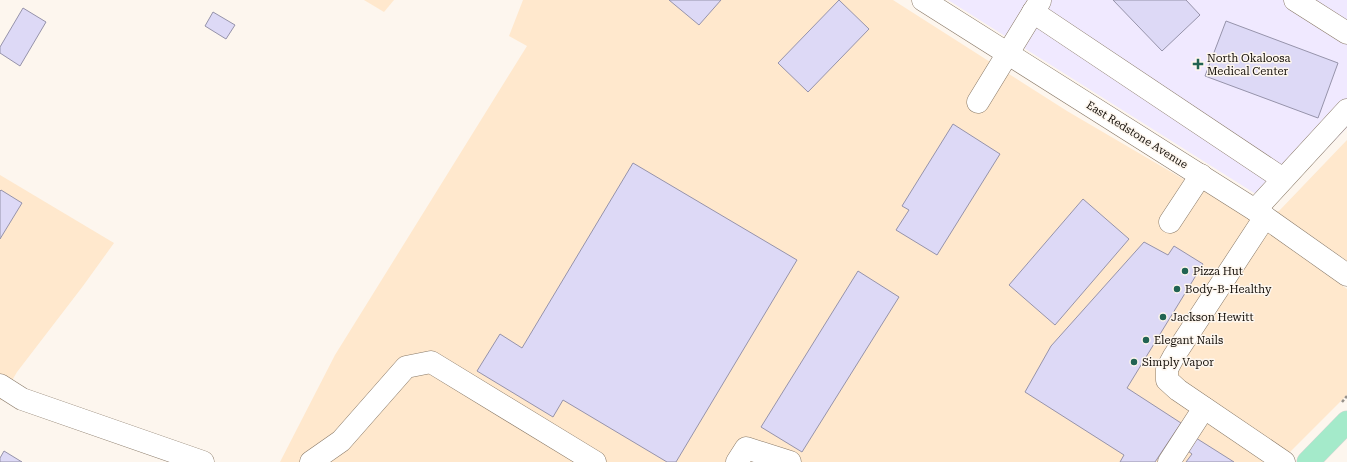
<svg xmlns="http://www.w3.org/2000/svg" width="1347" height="462" viewBox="0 0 1347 462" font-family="'Roboto Serif',serif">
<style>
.built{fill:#ffe8cd}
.medical{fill:#f0e9ff}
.building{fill:#ddd9f6;stroke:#9693aa}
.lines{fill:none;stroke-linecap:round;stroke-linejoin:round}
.minor-casing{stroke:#887866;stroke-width:23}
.major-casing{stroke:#d5d4d3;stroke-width:23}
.path{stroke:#969089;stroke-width:2.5;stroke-dasharray:3 2;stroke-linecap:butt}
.minor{stroke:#fff;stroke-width:22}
.major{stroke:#a4eaca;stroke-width:22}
.poi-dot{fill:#216352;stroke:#fdf6ee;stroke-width:1.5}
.labels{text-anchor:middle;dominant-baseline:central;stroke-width:3;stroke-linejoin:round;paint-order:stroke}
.poi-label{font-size:11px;fill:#150f09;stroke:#fdf6ee;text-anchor:start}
.street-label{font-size:11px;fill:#150f09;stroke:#fdf6ee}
</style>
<rect width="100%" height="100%" fill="#fdf6ee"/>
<g class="built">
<polygon points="364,0 394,0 384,12"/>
<polygon points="523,0 893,0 1067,111 1219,200 1249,219 1347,289 1347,395 1280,462 280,462 335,355 527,46 509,36"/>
<polygon points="1347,140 1347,261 1276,211 1279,211"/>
<polygon points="0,175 114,243 83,286 17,372 0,401"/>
</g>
<polygon class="medical" points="948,0 1347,0 1347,128 1273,205"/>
<g class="building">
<polygon points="669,0 721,0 699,25"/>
<polygon points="839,0 869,29 808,92 778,63"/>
<polygon points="1113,0 1186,0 1200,15 1162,51"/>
<polygon points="23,8 46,22 20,66 0,53 0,47"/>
<polygon points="213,12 235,25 226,39 205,26"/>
<polygon points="1226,21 1338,63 1318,118 1205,76"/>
<polygon points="953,124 1000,154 937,255 896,230 909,210 902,206"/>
<polygon points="633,163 797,260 676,462 667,462 563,400 553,417 477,371 500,334 522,348"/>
<polygon points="1,190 22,203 0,239 0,191"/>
<polygon points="1083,199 1129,239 1055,325 1009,285"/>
<polygon points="1144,242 1168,255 1174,246 1203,264 1127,388 1181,423 1155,462 1120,462 1124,455 1025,392 1051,346"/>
<polygon points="858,271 899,297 802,452 761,427"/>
<polygon points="1196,438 1234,462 1186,462 1192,454 1188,451"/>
<polygon points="4,451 22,462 0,462 0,458"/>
</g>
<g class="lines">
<defs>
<g id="minor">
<polyline points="923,0 1255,210 1347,275"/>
<polyline points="1295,0 1347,33"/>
<polyline points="1033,12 1283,179"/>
<polyline points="978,102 1040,1"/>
<polyline points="1255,210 1347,110"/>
<polyline points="1265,217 1174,356 1167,369 1167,380 1178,390 1284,462"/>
<polyline points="1170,222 1201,175"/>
<polyline points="0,385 22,399 203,462"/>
<polyline points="311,462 341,441 406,367 431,362 595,462"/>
<polyline points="737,462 746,448 790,462"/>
<polyline points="1169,462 1204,408"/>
</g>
<polyline id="major" points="1308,462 1347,422"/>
</defs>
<use href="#minor" class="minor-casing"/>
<use href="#major" class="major-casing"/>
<polyline class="path" points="1342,402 1347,396"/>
<use href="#minor" class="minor"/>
<use href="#major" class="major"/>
</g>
<g class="poi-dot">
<path d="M1196 58h4v4h4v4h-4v4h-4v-4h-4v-4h4z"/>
<circle cx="1185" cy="271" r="4"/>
<circle cx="1177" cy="289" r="4"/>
<circle cx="1163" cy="317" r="4"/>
<circle cx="1146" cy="340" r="4"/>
<circle cx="1134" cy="362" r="4"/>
</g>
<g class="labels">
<g class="poi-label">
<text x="1207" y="58">North Okaloosa<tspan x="1207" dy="13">Medical Center</tspan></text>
<text x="1193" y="271">Pizza Hut</text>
<text x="1185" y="289">Body-B-Healthy</text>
<text x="1171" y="317">Jackson Hewitt</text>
<text x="1154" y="340">Elegant Nails</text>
<text x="1142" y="362">Simply Vapor</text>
</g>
<g class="street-label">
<text transform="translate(1137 135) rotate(32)">East Redstone Avenue</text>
</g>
</g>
</svg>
